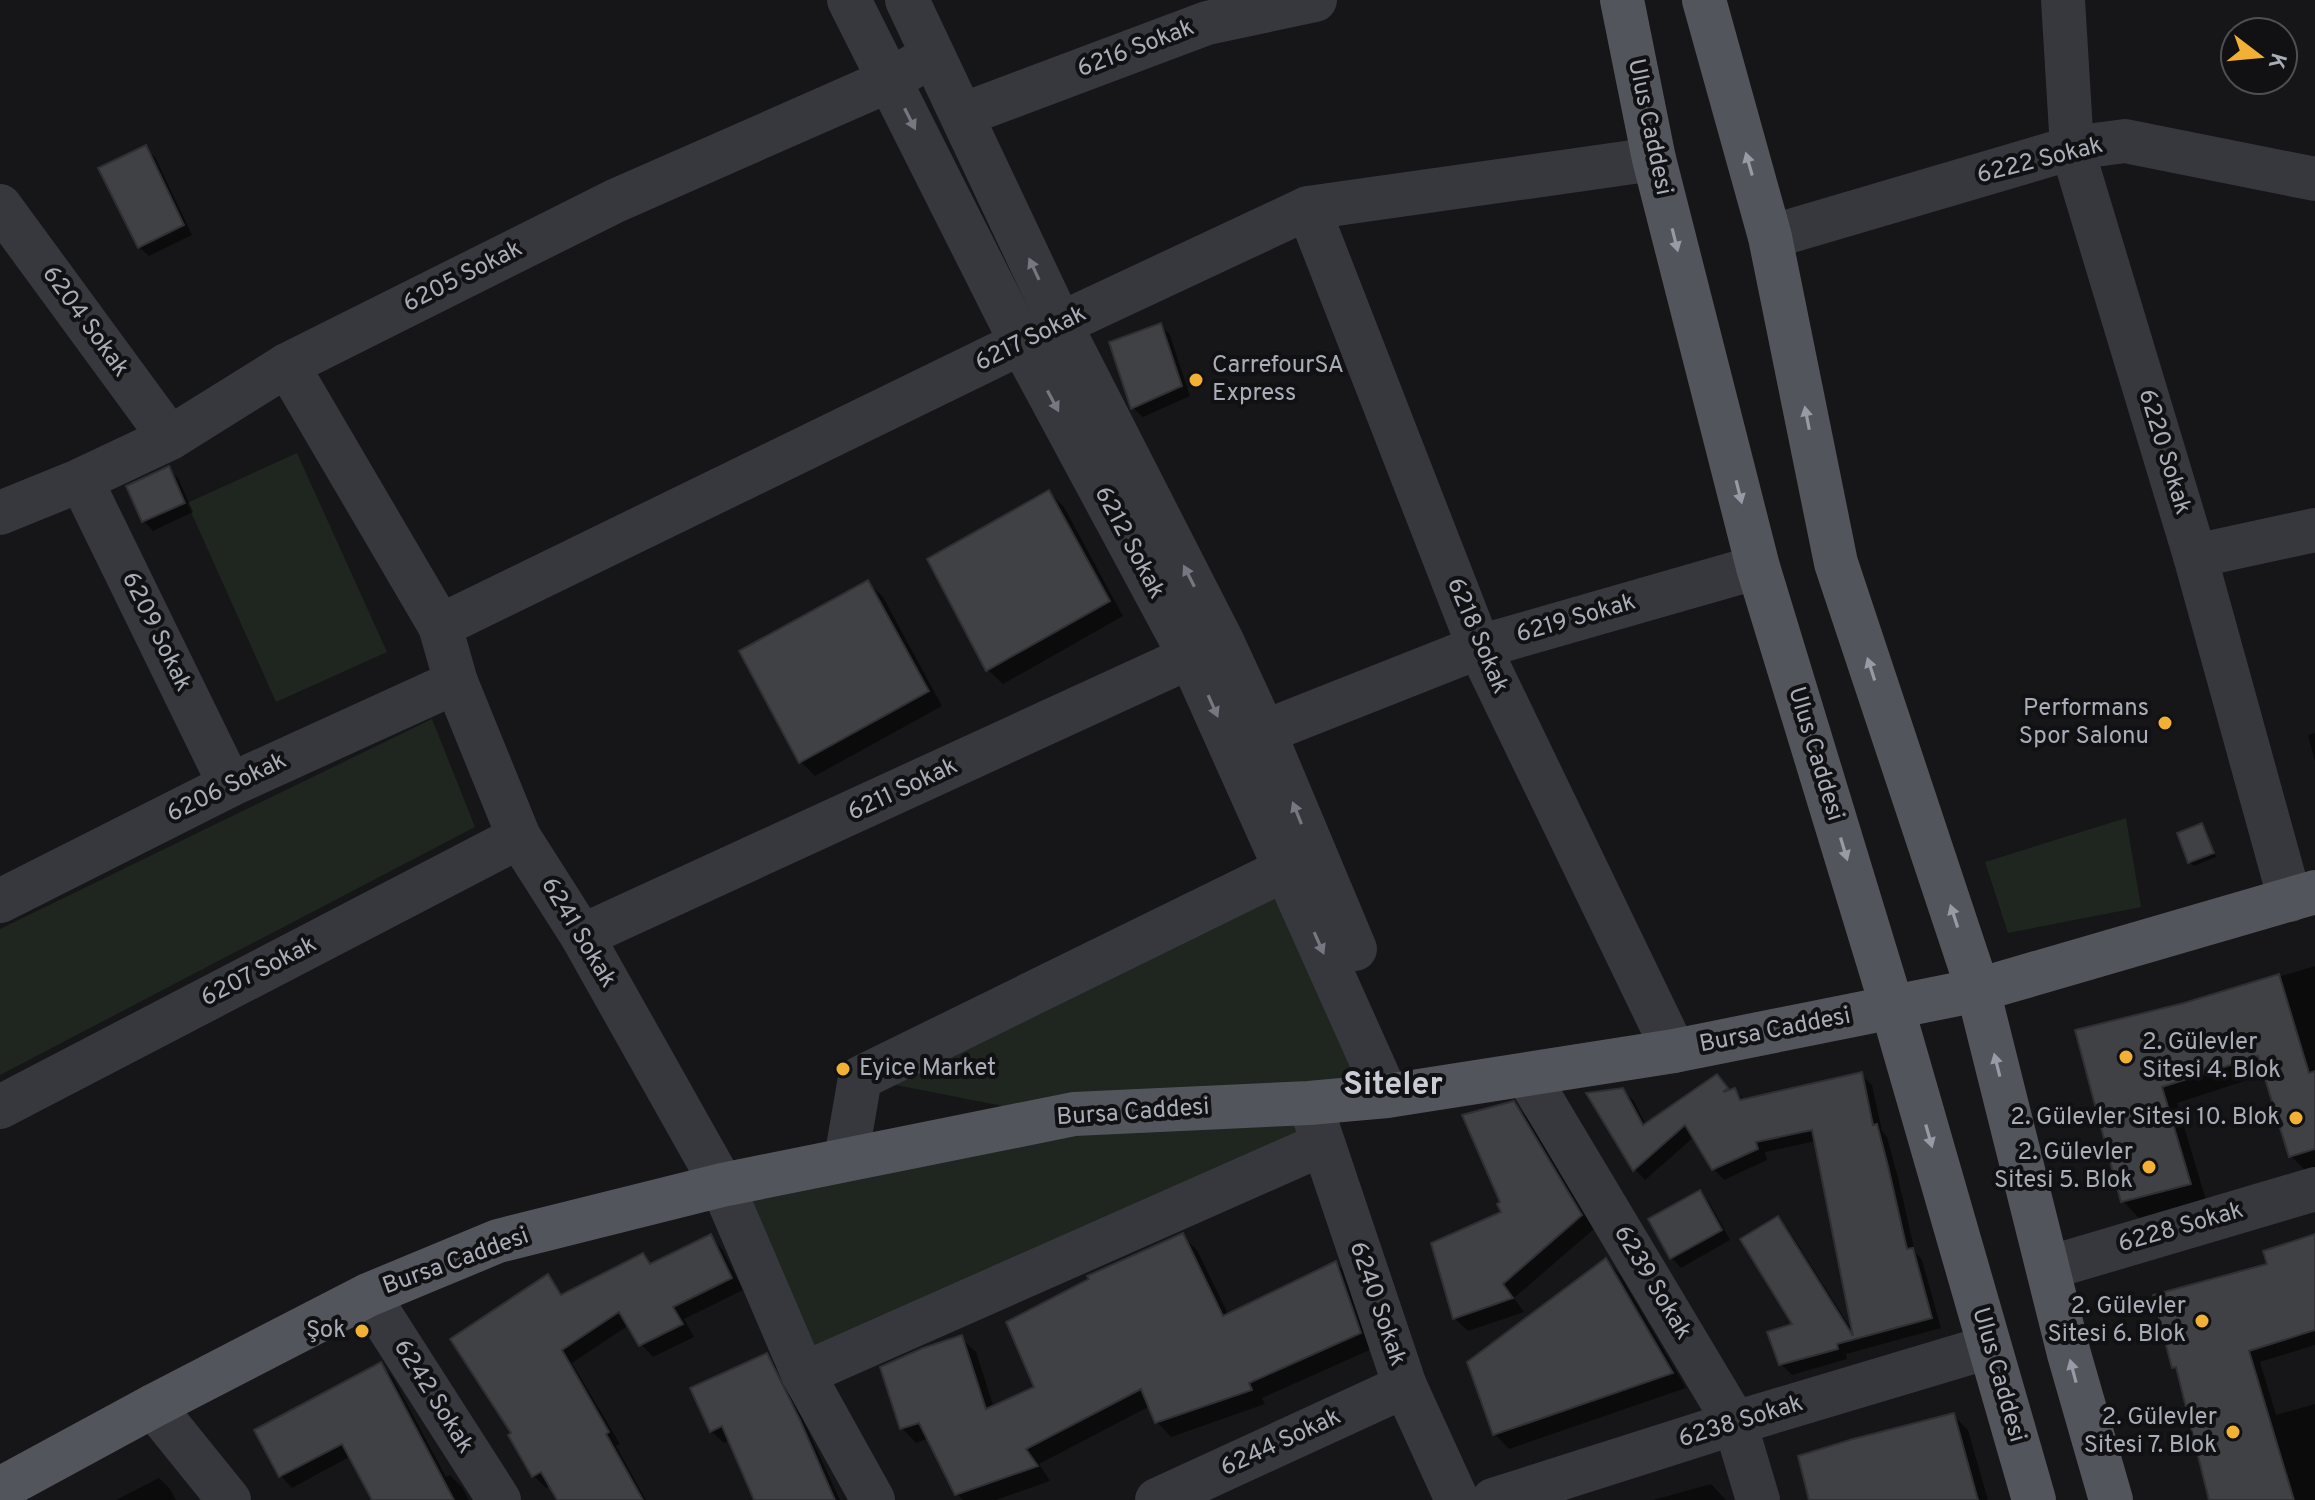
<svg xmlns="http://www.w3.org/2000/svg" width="2315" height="1500" viewBox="0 0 2315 1500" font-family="Overpass,sans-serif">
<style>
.green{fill:#1e261f}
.shadow{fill:#0007}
.building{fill:#404145;stroke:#303034;stroke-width:2}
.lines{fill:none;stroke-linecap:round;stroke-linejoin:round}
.minor{stroke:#37383d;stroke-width:44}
.major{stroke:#53555c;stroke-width:44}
.oneway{fill:#757881}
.oneway2{fill:#979ba6}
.poi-dot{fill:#f2b134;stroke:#111113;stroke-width:3}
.labels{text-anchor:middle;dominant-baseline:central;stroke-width:8;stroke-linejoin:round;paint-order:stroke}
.street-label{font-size:24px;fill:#a8adb8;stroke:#111113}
.poi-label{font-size:24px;fill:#a8adb8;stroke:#111113;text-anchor:end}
.district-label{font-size:32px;font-weight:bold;fill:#c9ccd4;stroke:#111113}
</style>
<rect width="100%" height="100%" fill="#161618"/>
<g class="green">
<polygon points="297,453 387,652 276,702 187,503"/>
<polygon points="432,719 475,827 0,1075 0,929"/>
<polygon points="2126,818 2141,907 2008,933 1985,862"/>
<polygon points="1287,871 1387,1096 1273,1103 1323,1144 803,1374 722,1185 1053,1116 860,1078"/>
</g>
<g class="shadow">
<polygon points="145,148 155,157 192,235 149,256 139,247"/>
<polygon points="1160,325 1170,335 1190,396 1143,417 1133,408"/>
<polygon points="168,469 178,478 193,512 153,531 144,521"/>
<polygon points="1049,492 1064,507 1123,616 1003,684 988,670"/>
<polygon points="868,582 883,597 942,706 815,776 800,761"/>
<polygon points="2315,733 2315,762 2308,735"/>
<polygon points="2202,826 2206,830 2216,857 2194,866 2189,862"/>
<polygon points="2315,966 2315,1170 2307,1172 2291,1156 2266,1074 2177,1103 2206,1200 2139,1218 2123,1201 2078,1032 2184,1005"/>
<polygon points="1861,1075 1872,1085 1882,1131 1887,1137 1898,1178 1915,1252 1922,1260 1941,1328 1846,1354 1847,1359 1792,1375 1781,1364 1795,1325 1778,1218 1788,1229 1855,1335 1816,1141 1765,1152 1767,1160 1724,1180 1714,1169 1694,1137 1645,1180 1635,1169 1623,1090 1634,1101 1646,1125 1717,1076 1732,1092 1735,1090 1745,1101"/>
<polygon points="1513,1104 1527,1117 1594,1229 1514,1298 1524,1312 1468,1331 1454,1318 1504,1213 1503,1203"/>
<polygon points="1700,1192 1709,1202 1730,1240 1681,1268 1672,1258 1651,1219"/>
<polygon points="710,1236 722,1249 743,1290 684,1319 694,1337 653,1357 641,1344 629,1325 572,1363 620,1444 616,1446 646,1500 559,1500 551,1485 546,1488 534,1476 548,1277 564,1296 643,1255 653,1265"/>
<polygon points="1182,1236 1197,1250 1229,1316 1336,1263 1351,1278 1374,1348 1262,1398 1265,1404 1171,1437 1157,1422 1150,1406 1039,1464 1050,1481 996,1500 963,1500 957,1494 929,1438 916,1443 902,1428 961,1338 976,1352 994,1408 1036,1388"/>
<polygon points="2315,1236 2315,1345 2260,1362 2276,1415 2315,1404 2315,1500 2215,1500 2179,1372 2174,1367 2270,1266"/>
<polygon points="1606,1260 1620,1275 1686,1388 1509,1449 1495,1434"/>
<polygon points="766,1355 779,1368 840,1500 756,1500 730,1440 724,1443 711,1431"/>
<polygon points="381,1365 392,1376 446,1477 450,1475 462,1487 469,1500 374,1500 351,1456 292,1488 281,1476 257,1431"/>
<polygon points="1953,1415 1968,1430 1988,1500 1811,1500"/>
<polygon points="159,1478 170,1489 176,1500 116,1500"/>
<polygon points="1711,1484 1726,1500 1653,1500"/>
</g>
<g class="building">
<polygon points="146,145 184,225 138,248 98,168"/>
<polygon points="1161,323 1182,386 1131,409 1109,342"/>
<polygon points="169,466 185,503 142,522 126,486"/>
<polygon points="1049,490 1110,601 986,671 927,559"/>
<polygon points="868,580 929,691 799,763 739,651"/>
<polygon points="2202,823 2214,853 2188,863 2177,833"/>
<polygon points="2279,974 2309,1073 2315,1071 2315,1149 2289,1157 2258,1056 2162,1087 2191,1184 2121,1202 2075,1030 2184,1003"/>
<polygon points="1862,1072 1873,1125 1877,1124 1888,1166 1907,1249 1913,1248 1932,1318 1837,1344 1838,1349 1779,1365 1767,1332 1792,1324 1740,1239 1778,1216 1853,1336 1812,1130 1756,1142 1758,1149 1712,1170 1685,1125 1633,1171 1586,1093 1623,1088 1643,1125 1717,1074 1728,1088 1723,1092 1735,1088 1740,1100"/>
<polygon points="1514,1101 1582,1215 1503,1284 1513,1298 1453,1319 1431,1243 1501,1212 1497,1204 1500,1202 1462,1115"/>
<polygon points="1700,1190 1722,1230 1670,1259 1648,1219"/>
<polygon points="1183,1233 1223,1316 1336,1261 1361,1333 1249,1383 1252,1390 1155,1423 1141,1389 1026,1449 1038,1466 955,1495 919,1423 900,1429 880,1367 923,1348 962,1335 986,1409 1034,1387 1006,1322 1089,1279 1087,1276"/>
<polygon points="711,1234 732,1278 673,1307 683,1324 639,1346 619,1312 562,1350 609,1432 606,1434 643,1500 557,1500 541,1472 532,1477 508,1435 511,1433 450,1339 548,1274 561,1295 643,1253 650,1264"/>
<polygon points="2315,1234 2315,1330 2249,1351 2294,1500 2209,1500 2176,1367 2172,1368 2153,1295 2267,1264 2263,1251"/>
<polygon points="1606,1258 1673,1373 1493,1435 1467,1362"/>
<polygon points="767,1353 800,1420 835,1500 754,1500 722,1426 710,1432 690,1388"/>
<polygon points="381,1362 454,1500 372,1500 342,1444 279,1477 254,1430"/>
<polygon points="1954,1413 1978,1500 1809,1500 1798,1456 1853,1439"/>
</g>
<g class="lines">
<g class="minor">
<polyline points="849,0 1022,344 1191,658 1387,1096"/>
<polyline points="907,0 1060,324 1222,641 1264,732 1355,949"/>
<polyline points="2063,0 2072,148 2195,556 2290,900"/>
<polyline points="962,115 1207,23 1315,0"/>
<polyline points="0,206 170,438"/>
<polyline points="1308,208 1479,647 1674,1051"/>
<polyline points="1770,237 2072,148 2125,141 2315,179"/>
<polyline points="287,365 440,626 456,682 519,837 582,936 722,1185 803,1374 873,1500"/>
<polyline points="81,480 230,785"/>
<polyline points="0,513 81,480 170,438 287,365 615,201 890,80 914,66"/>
<polyline points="2195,556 2315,530"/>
<polyline points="440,626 1060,324 1308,208 1654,159"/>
<polyline points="1264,732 1479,647 1758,567"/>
<polyline points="0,901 230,785 456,682"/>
<polyline points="582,936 1216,645"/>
<polyline points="1527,1075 1735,1423 1758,1500"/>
<polyline points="0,1107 519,837"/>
<polyline points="1314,1116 1405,1386 1457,1500"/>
<polyline points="846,1159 860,1078 1312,856"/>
<polyline points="2048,1268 2315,1189"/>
<polyline points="368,1295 499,1500"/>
<polyline points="803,1374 1323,1144"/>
<polyline points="153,1406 229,1500"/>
<polyline points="1157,1500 1405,1386"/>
<polyline points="1493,1500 1735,1423 1989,1347"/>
</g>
<g class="major">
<polyline points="1622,0 1654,159 1758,567 1892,1007 2034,1500"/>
<polyline points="1704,0 1770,237 1836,563 1978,990 2069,1354 2111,1500"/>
<polyline points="0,1489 153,1406 368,1295 498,1241 722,1185 1074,1114 1309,1103 1387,1096 1674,1051 1978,990 2315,892"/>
</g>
</g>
<defs><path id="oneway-solid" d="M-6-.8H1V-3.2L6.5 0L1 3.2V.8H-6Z" transform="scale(2)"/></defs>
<g class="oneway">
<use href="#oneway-solid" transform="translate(910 119) rotate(63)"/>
<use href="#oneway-solid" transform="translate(1034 269) rotate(-115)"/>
<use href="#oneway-solid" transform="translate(1053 401) rotate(62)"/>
<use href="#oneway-solid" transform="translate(1189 576) rotate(-117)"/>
<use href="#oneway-solid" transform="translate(1213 706) rotate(66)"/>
<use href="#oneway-solid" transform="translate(1297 813) rotate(-112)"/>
<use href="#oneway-solid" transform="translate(1319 943) rotate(66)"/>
</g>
<g class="oneway2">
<use href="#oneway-solid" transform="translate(1749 164) rotate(-106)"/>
<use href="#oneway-solid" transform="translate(1675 240) rotate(76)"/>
<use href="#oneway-solid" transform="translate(1807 418) rotate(-101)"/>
<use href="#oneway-solid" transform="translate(1739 492) rotate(76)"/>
<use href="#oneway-solid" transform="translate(1871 669) rotate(-108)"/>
<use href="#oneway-solid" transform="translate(1844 849) rotate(73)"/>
<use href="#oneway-solid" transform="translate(1954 916) rotate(-108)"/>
<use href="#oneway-solid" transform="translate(1997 1065) rotate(-104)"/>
<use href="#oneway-solid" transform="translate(1929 1136) rotate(74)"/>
<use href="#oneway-solid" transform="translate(2073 1371) rotate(-105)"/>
</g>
<g class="poi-dot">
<circle cx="1196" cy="380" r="8"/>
<circle cx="2165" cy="723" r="8"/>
<circle cx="2126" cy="1057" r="8"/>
<circle cx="843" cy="1069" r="8"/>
<circle cx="2296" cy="1118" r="8"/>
<circle cx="2149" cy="1167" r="8"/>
<circle cx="2202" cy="1321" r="8"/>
<circle cx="362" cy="1331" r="8"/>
<circle cx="2233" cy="1432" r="8"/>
</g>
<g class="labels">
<g class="street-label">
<text transform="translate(1136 49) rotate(-21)">6216 Sokak</text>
<text transform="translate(1649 127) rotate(78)">Ulus Caddesi</text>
<text transform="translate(2040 161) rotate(-14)">6222 Sokak</text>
<text transform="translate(463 277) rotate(-27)">6205 Sokak</text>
<text transform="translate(85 322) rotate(54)">6204 Sokak</text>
<text transform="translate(1031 339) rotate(-26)">6217 Sokak</text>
<text transform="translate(2164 452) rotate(73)">6220 Sokak</text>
<text transform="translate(1129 543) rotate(62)">6212 Sokak</text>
<text transform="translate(1576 619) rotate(-16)">6219 Sokak</text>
<text transform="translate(156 632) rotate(64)">6209 Sokak</text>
<text transform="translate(1477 636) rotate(67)">6218 Sokak</text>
<text transform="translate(1815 754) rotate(73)">Ulus Caddesi</text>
<text transform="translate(227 788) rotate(-26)">6206 Sokak</text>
<text transform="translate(903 790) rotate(-25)">6211 Sokak</text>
<text transform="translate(578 933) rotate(59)">6241 Sokak</text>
<text transform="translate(259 972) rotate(-27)">6207 Sokak</text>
<text transform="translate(1775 1031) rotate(-11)">Bursa Caddesi</text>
<text transform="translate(1133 1113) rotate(-4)">Bursa Caddesi</text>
<text transform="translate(2181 1228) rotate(-16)">6228 Sokak</text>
<text transform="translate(456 1262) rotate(-20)">Bursa Caddesi</text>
<text transform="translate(1652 1283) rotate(59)">6239 Sokak</text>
<text transform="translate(1377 1304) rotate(71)">6240 Sokak</text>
<text transform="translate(1998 1375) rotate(74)">Ulus Caddesi</text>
<text transform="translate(433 1397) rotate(58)">6242 Sokak</text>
<text transform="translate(1741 1422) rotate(-17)">6238 Sokak</text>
<text transform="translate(1281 1443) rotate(-25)">6244 Sokak</text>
</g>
<g class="poi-label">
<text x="1212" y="366" text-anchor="start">CarrefourSA<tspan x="1212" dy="28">Express</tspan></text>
<text x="2149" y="709">Performans<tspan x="2149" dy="28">Spor Salonu</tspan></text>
<text x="2142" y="1043" text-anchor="start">2. Gülevler<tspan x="2142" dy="28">Sitesi 4. Blok</tspan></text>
<text x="859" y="1069" text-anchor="start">Eyice Market</text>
<text x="2280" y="1118">2. Gülevler Sitesi 10. Blok</text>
<text x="2133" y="1153">2. Gülevler<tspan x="2133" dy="28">Sitesi 5. Blok</tspan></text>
<text x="2186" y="1307">2. Gülevler<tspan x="2186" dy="28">Sitesi 6. Blok</tspan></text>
<text x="346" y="1331">Şok</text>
<text x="2217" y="1418">2. Gülevler<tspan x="2217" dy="28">Sitesi 7. Blok</tspan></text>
</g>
<g class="district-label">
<text x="1393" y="1086">Siteler</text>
</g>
</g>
<g transform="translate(2259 56) rotate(106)"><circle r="38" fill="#111113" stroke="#4d4f55" stroke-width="2"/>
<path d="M0-6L14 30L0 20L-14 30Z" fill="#f2b134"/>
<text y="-12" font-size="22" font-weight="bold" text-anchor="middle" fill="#a8adb8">K</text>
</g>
</svg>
